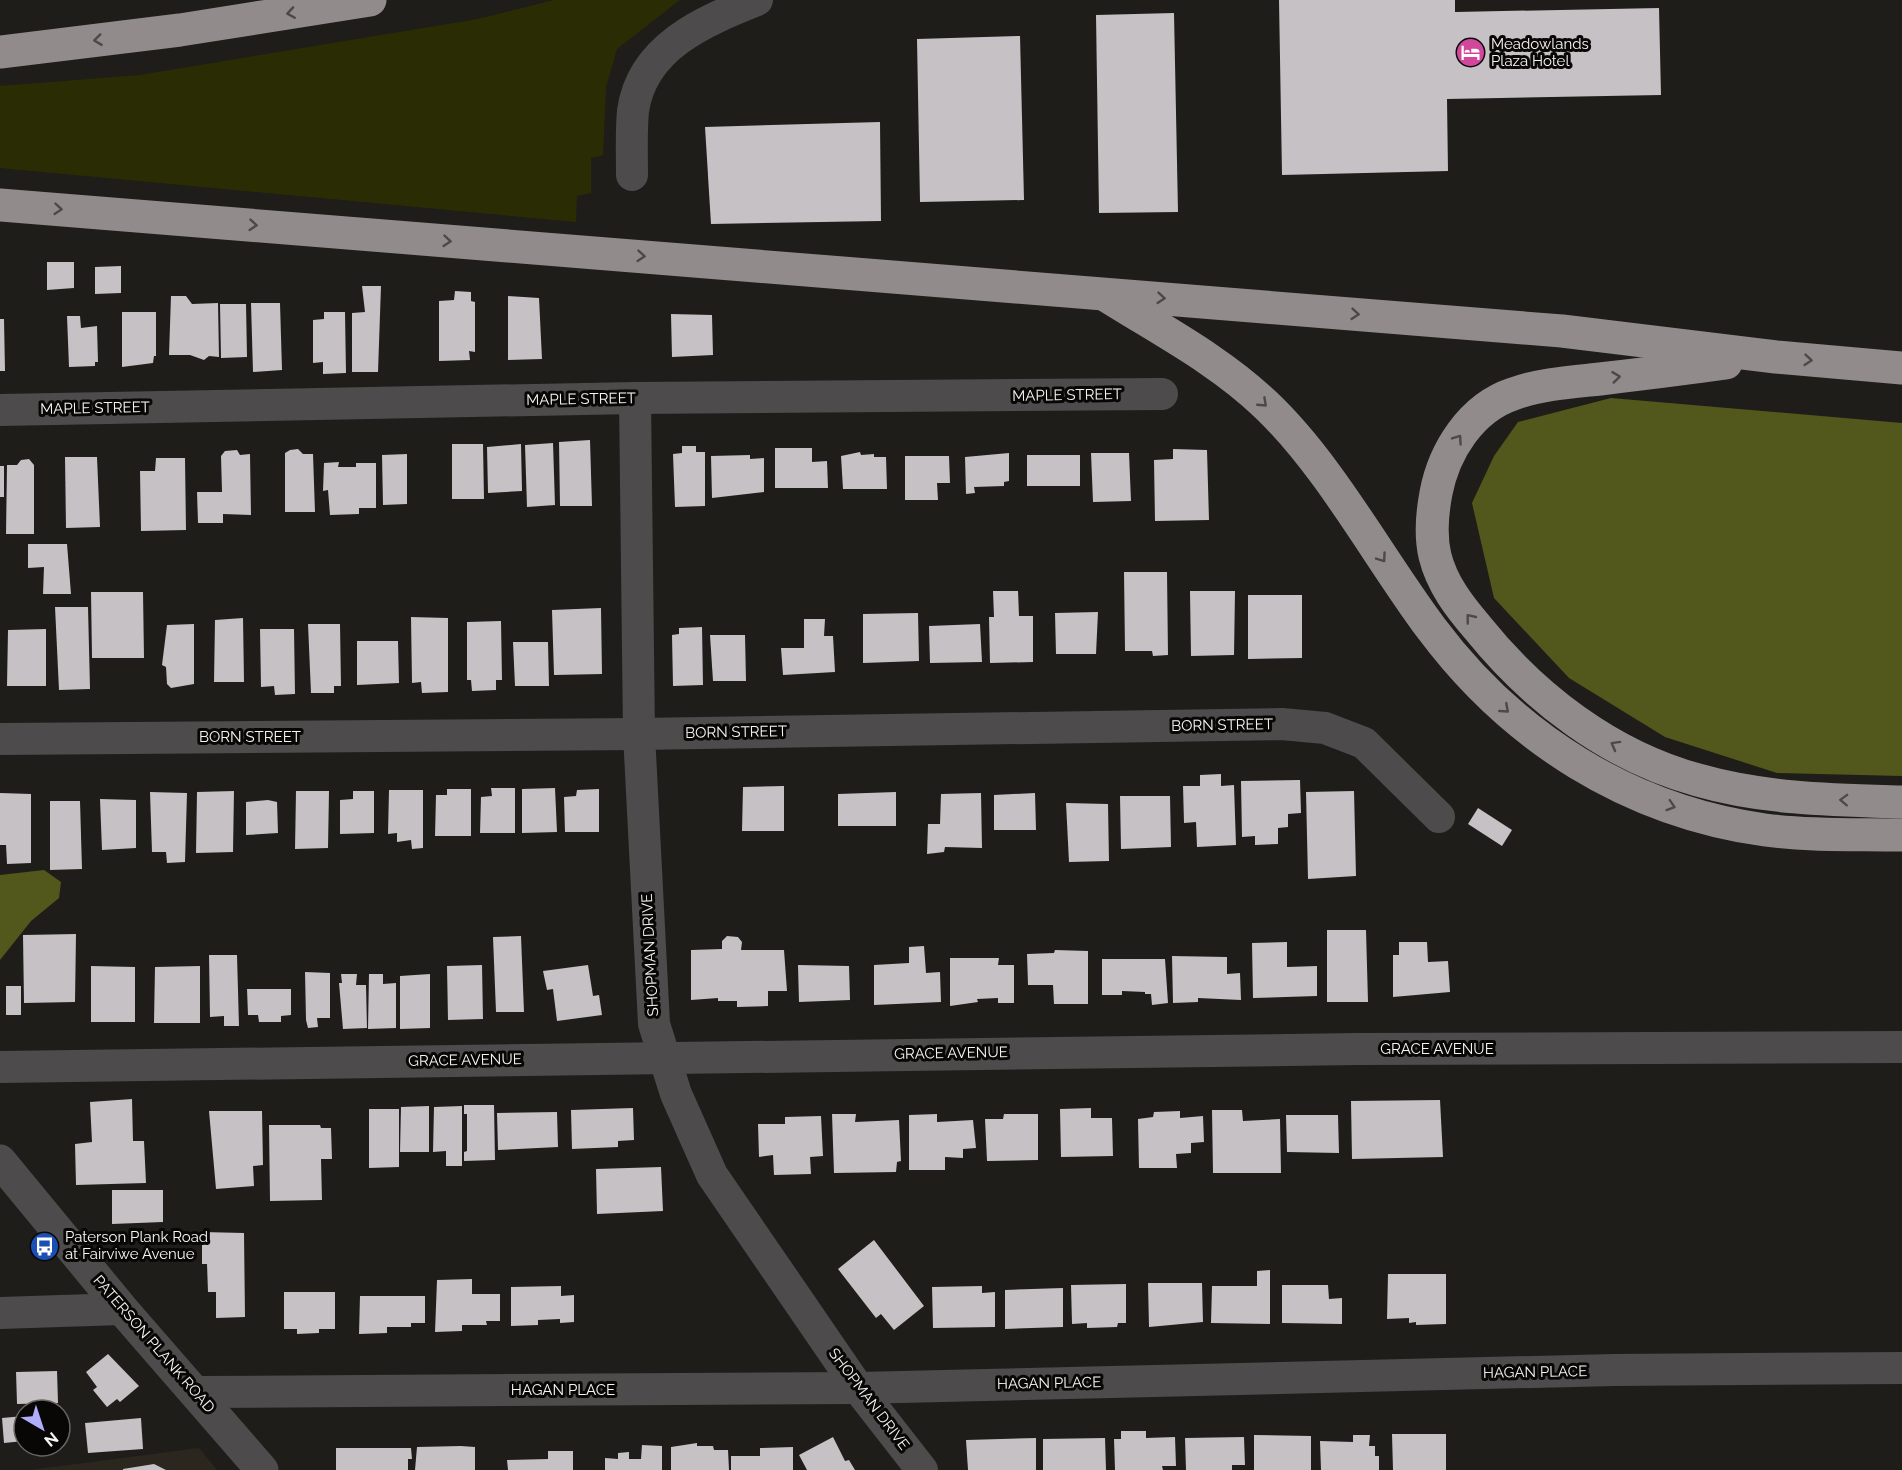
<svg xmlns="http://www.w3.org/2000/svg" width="1902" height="1470" viewBox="0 0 1902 1470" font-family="Raleway,sans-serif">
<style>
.built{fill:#2b271f}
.green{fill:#2a2d04}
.forest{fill:#52581c}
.building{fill:#c5c1c4}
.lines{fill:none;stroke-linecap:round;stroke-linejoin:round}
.minor{stroke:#4d4b4b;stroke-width:32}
.tertiary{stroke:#4d4b4b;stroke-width:33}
.motorway{stroke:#918c8b;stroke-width:33}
.oneway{stroke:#4c4a48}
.labels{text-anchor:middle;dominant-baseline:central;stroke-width:6;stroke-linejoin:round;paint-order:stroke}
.poi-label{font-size:15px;fill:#f6f5f3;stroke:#080706;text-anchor:start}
.street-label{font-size:15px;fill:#f6f5f3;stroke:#080706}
</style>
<rect width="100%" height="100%" fill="#1e1d1a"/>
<polygon class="built" points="199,1448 217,1470 30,1470"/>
<polygon class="green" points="554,0 680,0 617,49 606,87 603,155 591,158 591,193 577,196 576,222 0,168 0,86 140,75 478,19"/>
<g class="forest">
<polygon points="1611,398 1902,423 1902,776 1777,773 1665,737 1569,678 1494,598 1472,503 1494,456 1518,422"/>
<polygon points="44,870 61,882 59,898 31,921 0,960 0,875"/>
</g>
<g class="building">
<polygon points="1279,0 1455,0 1455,12 1659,8 1661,95 1447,99 1448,171 1282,175"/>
<polygon points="1174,13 1178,212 1099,213 1096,15"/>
<polygon points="1020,36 1024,200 920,202 917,39"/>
<polygon points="880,122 881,221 711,224 705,127"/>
<polygon points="47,262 74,262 74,288 47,290"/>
<polygon points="121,266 121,293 95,294 95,267"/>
<polygon points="362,286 381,286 378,372 352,372 352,313 365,312"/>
<polygon points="455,291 471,292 471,301 475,302 475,352 469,351 470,360 439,361 439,301 454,300"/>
<polygon points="171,296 186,296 192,304 218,303 219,357 209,356 204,360 190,355 169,355"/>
<polygon points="508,296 539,298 542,359 508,360"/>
<polygon points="251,303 280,303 282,370 253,372"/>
<polygon points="220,304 246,304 247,357 221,358"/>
<polygon points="122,312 156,312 156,356 154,356 153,363 122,367"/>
<polygon points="324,312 345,312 346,373 323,374 323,362 313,363 313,320 324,319"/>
<polygon points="671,314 712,315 713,355 672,357"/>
<polygon points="67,316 80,316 81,328 97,326 98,362 95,362 95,366 69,367"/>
<polygon points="0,319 4,319 5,371 0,371"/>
<polygon points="590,440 592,506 560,506 559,442"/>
<polygon points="553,443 555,505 527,507 525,445"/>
<polygon points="452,444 483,444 484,499 452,499"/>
<polygon points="521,444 522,491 488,493 487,447"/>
<polygon points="682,446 696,446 696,452 705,452 705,506 675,507 673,454 682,453"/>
<polygon points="775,448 812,448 812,462 827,461 828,488 775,488"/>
<polygon points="298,449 303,454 313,454 315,512 285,512 285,453 290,450"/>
<polygon points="1173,449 1207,450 1209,520 1155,521 1154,460 1173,459"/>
<polygon points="237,450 240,455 250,454 251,515 223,514 223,523 198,523 197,492 222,492 221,456 225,451"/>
<polygon points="860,452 861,455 874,454 874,457 886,457 887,489 843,489 841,456"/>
<polygon points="1009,453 1009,481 1004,482 1004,486 974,487 975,493 966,494 965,457"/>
<polygon points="1091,453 1129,453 1131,501 1093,502"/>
<polygon points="407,454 407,504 383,505 382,455"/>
<polygon points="750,455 750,459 764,458 764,492 712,498 711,456"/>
<rect x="1027" y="455" width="53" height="31"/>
<polygon points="905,456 949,456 950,483 937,483 938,500 905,500"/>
<polygon points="65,457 97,457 100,527 66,528"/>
<polygon points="156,458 185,458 186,530 141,531 140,471 155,471"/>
<polygon points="29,459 34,465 34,534 6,534 7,465 17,465 21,460"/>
<polygon points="339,462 338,467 356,467 356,463 376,463 376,508 359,508 359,514 330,515 328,490 323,491 324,463"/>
<rect x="0" y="466" width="4" height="31"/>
<polygon points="28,544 67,544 71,594 43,594 44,567 28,568"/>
<polygon points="1124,572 1167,572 1168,655 1153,656 1152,651 1125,651"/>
<polygon points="993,591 1018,591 1019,616 1033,616 1033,662 990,663 989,617 994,617"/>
<polygon points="1190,591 1235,591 1234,655 1191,656"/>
<polygon points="91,592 143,592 144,658 92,658"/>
<polygon points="1248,595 1302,595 1302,658 1248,659"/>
<polygon points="55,607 88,607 90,689 59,690"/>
<polygon points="601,608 602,674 554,675 552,610"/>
<polygon points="1098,612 1096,654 1056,654 1055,613"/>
<polygon points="918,613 919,661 863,663 863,614"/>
<polygon points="411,617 448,618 448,692 422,693 421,682 412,683"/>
<polygon points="243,618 244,682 214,682 215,620"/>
<polygon points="804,619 825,619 824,636 833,636 835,672 783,675 781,648 804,648"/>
<polygon points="501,621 502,680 496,680 496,690 472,691 471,680 467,680 467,622"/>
<polygon points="194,624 194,684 171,688 167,684 166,667 162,665 167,625"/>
<polygon points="308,624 340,624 341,686 334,686 334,693 311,693"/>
<polygon points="980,624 982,662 930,663 929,626"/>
<polygon points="702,627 703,685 673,686 672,635 679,634 679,628"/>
<polygon points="46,629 46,686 7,686 8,630"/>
<polygon points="260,629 294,629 295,694 275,695 274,686 261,687"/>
<polygon points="710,635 745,635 746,681 713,681"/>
<polygon points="357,641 398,641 399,683 357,685"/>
<polygon points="513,642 548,642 549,686 515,686"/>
<polygon points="1221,774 1221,786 1234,785 1236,845 1197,847 1196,822 1184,823 1183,786 1200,786 1200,775"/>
<polygon points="1300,780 1301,813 1288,814 1288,827 1278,828 1278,844 1255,845 1255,836 1242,837 1241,781"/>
<polygon points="784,786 784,831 742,831 743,787"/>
<polygon points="491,788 515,788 515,833 480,833 481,797 492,796"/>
<polygon points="555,788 557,832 522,833 522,789"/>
<polygon points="447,789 471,789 471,836 435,836 436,795 447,795"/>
<polygon points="599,789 599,832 565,832 564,797 576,796 577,790"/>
<polygon points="389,790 423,790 423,848 412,849 411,840 397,842 397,833 388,834"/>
<polygon points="234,791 233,852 196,853 197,792"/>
<polygon points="296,791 329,791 328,848 295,849"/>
<polygon points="353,791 374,791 374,833 340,834 340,800 353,799"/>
<polygon points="1354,791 1356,876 1308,879 1306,792"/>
<polygon points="150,792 187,793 185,862 167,863 166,852 152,852"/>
<polygon points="896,792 896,826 838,826 838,794"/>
<polygon points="0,793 31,794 31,863 7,864 6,845 0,845"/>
<polygon points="981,793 982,848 945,847 944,852 927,854 928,824 940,824 941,794"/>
<polygon points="1035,793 1036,830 994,830 994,795"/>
<polygon points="1120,796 1170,796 1171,847 1121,849"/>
<polygon points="100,799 136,800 136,848 102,850"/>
<polygon points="268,800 277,802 278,833 246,835 246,802"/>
<polygon points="50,801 80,801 82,869 50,870"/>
<polygon points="1066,803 1108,804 1109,861 1069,862"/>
<polygon points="1478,808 1512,830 1502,846 1468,824"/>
<polygon points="1327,930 1366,930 1368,1002 1327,1002"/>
<polygon points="76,934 75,1002 24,1003 23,935"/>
<polygon points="521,936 524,1012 496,1012 493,937"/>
<polygon points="727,936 738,937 742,942 741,950 784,950 787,991 768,991 768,1006 737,1007 737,1001 718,1001 718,998 691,1000 691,950 722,949 722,941"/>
<polygon points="1287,942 1287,967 1317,966 1317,996 1253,998 1252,943"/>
<polygon points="1399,942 1427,942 1428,962 1448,961 1450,992 1393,997 1393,955 1399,955"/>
<polygon points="924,946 926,973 940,972 941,1002 874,1005 874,965 909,963 909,947"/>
<polygon points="1055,950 1088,951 1088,1004 1054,1004 1053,985 1028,985 1027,954 1054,953"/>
<polygon points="209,955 237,955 239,1026 224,1026 224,1016 210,1017"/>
<polygon points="1172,956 1227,957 1227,974 1240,973 1241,1000 1198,998 1198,1002 1173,1003"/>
<polygon points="950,958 999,958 998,965 1014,965 1014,1003 998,1003 998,998 977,999 978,1002 950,1006"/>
<polygon points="1102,959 1165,959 1168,1003 1152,1005 1151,994 1145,994 1145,992 1122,991 1122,995 1102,995"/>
<polygon points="482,965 483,1019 448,1020 447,966"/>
<polygon points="588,965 593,996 599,995 602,1015 557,1021 553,989 547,990 543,971"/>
<polygon points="798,965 849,966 850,1000 799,1002"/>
<polygon points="91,966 135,967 135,1022 91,1022"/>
<polygon points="200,966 200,1023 154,1023 155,967"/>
<polygon points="305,972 330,973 330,1018 317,1018 318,1027 308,1028 306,1020"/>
<polygon points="341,974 357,974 356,985 366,985 367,1028 343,1029 339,983 342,983"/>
<polygon points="369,974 383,974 383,984 396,983 396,1028 368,1029"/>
<polygon points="430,974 430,1028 400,1029 400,976"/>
<rect x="6" y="986" width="15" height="29"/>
<polygon points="247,989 291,989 291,1015 281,1016 281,1022 259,1022 258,1015 248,1015"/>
<polygon points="132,1099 133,1141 144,1141 146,1183 76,1185 75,1144 92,1142 90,1102"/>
<polygon points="1440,1100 1443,1157 1352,1159 1351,1101"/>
<polygon points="464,1105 494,1105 495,1160 464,1161 464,1152 467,1151 467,1114 464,1114"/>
<polygon points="429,1106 429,1152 400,1152 401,1107"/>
<polygon points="462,1106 462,1166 446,1166 446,1151 433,1152 434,1107"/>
<polygon points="633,1108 634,1140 618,1141 618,1147 572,1149 571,1110"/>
<polygon points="1091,1108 1091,1118 1112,1118 1113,1156 1061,1157 1060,1109"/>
<polygon points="369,1109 399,1109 399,1167 369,1168"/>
<polygon points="1212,1110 1242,1110 1243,1121 1280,1119 1281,1173 1213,1173"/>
<polygon points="209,1111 262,1111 263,1165 253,1166 254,1186 216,1189"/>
<polygon points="1180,1111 1180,1118 1203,1116 1204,1142 1191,1143 1191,1153 1176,1154 1177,1168 1139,1168 1138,1119 1153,1117 1154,1112"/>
<polygon points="557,1112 558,1147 498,1150 497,1113"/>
<polygon points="832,1114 856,1114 855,1122 899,1120 901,1161 897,1162 896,1172 834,1173"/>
<polygon points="937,1114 937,1122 973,1120 976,1148 963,1149 963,1158 945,1157 945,1170 909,1170 909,1115"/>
<polygon points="1004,1114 1038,1114 1038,1160 987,1161 985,1119 1003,1119"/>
<polygon points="1286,1115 1338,1115 1339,1153 1287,1152"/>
<polygon points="821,1116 823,1156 810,1157 811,1174 774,1175 773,1155 759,1157 758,1124 785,1124 785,1117"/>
<polygon points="269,1125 320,1125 321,1128 331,1128 332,1159 321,1159 322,1200 270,1201"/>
<polygon points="661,1167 663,1211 597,1214 596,1169"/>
<polygon points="112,1190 163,1190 163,1222 112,1224"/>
<polygon points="202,1232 244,1233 245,1317 216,1318 216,1292 208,1292 207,1264 202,1264"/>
<polygon points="874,1240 924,1306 894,1330 881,1314 876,1318 838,1269"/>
<polygon points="1270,1270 1270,1324 1211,1323 1212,1286 1257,1286 1257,1271"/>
<polygon points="1388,1274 1446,1274 1446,1324 1416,1325 1416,1322 1409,1323 1409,1318 1387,1319"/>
<polygon points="472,1279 472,1294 500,1294 500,1321 486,1321 487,1325 462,1325 462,1331 435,1332 437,1280"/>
<polygon points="1148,1283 1202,1283 1203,1322 1149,1327"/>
<polygon points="1126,1284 1126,1323 1118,1323 1117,1327 1087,1328 1087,1323 1072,1324 1071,1285"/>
<polygon points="1282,1285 1328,1285 1329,1299 1342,1298 1342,1324 1282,1323"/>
<polygon points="561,1286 561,1296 574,1295 574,1322 560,1323 560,1319 538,1320 538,1325 511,1326 511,1287"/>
<polygon points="982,1286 982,1293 995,1292 995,1327 933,1328 932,1287"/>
<polygon points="1063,1288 1063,1327 1005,1329 1005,1290"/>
<polygon points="284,1292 335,1292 335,1329 319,1329 319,1333 297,1334 297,1329 284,1329"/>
<polygon points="360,1296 425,1296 425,1323 411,1323 411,1327 387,1327 387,1333 359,1334"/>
<polygon points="108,1354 139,1386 120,1402 117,1399 107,1407 93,1390 97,1387 86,1372"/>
<polygon points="57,1371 58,1403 17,1404 16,1372"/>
<polygon points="24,1416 24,1441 4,1443 2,1418"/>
<polygon points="141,1418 143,1449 88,1453 85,1423"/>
<polygon points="1121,1431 1146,1431 1146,1438 1175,1437 1176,1466 1162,1466 1163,1470 1115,1470 1114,1439 1121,1439"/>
<polygon points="1392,1434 1446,1434 1446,1470 1393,1470"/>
<polygon points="1254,1435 1311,1436 1311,1470 1254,1470"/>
<polygon points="1353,1435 1370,1435 1369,1446 1375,1446 1375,1456 1379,1456 1379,1470 1321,1470 1320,1441 1353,1442"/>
<polygon points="833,1437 845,1461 849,1460 855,1470 807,1470 799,1455"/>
<polygon points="1244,1437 1245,1465 1232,1465 1232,1470 1186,1470 1185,1438"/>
<polygon points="1036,1438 1036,1470 968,1470 966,1440"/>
<polygon points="1105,1438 1106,1470 1043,1470 1043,1439"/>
<polygon points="697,1443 697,1446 713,1446 714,1450 728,1450 729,1470 671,1470 671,1447"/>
<polygon points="642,1445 662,1446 662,1470 605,1470 605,1458 618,1459 618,1453 629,1452 629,1459 641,1459"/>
<polygon points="461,1446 475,1447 475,1470 415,1470 417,1447"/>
<polygon points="793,1447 793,1470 731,1470 731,1456 760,1456 760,1448"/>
<polygon points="336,1448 411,1448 412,1459 408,1459 408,1470 336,1470"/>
<polygon points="548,1451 573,1451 573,1470 508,1470 507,1460 548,1459"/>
<polygon points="154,1464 166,1470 123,1470 123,1469"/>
</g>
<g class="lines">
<g class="minor">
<path d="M632,175C632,154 631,132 633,111C642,46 705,21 757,0"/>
<polyline points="635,398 639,734 654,1024 676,1094 712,1175 858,1388 922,1470"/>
<polyline points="0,410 635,398 1162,394"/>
<polyline points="0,739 639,734 1282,724 1325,728 1364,743 1439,817"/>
<polyline points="0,1067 1358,1049 1902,1047"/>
<polyline points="0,1313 122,1309"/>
<polyline points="196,1392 858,1388 1614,1370 1902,1368"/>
</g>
<polyline class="tertiary" points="0,1161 122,1309 262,1470"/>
<g class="motorway">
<polyline points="0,52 180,30 370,0"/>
<polyline points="0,205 1562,331 1776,357 1902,368"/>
<path d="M1107,296C1161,330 1219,360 1266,405C1330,466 1378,557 1431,628C1513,738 1629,811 1765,830C1810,836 1857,834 1902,835"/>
<path d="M1726,363C1684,369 1642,374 1600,379C1571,382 1540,384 1513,394C1471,408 1444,451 1436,493C1432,514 1430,535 1435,556C1442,584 1459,606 1477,627C1534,698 1610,756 1698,780C1764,799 1834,800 1902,802"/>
</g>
</g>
<defs><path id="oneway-chevron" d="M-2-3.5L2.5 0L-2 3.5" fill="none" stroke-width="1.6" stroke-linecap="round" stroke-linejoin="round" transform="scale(1.5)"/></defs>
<g class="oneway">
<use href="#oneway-chevron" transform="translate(291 13) rotate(171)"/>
<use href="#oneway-chevron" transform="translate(98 40) rotate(173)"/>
<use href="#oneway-chevron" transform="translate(58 209) rotate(5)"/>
<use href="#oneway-chevron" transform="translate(253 225) rotate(5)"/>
<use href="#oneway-chevron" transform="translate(447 241) rotate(5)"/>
<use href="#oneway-chevron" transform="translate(641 256) rotate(5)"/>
<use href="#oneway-chevron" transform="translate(1161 298) rotate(5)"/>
<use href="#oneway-chevron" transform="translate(1355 314) rotate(5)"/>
<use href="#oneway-chevron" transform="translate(1808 360) rotate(5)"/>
<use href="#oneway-chevron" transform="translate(1616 377) rotate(-7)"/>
<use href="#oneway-chevron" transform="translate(1263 403) rotate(43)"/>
<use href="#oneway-chevron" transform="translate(1458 439) rotate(-55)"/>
<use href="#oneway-chevron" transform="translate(1382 558) rotate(55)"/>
<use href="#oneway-chevron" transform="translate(1470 618) rotate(-129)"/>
<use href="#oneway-chevron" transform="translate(1505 709) rotate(41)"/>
<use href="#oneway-chevron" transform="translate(1615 745) rotate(-151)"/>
<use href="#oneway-chevron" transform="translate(1844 800) rotate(-178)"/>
<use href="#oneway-chevron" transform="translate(1671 806) rotate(18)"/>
</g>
<defs>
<symbol id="hotel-disc" viewBox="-11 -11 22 22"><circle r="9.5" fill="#d1479c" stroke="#080706"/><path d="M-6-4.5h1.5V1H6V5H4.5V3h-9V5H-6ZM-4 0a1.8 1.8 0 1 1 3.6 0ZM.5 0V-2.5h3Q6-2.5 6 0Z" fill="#fff"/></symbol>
<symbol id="bus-disc" viewBox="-11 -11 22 22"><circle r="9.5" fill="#1a4fb4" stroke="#080706"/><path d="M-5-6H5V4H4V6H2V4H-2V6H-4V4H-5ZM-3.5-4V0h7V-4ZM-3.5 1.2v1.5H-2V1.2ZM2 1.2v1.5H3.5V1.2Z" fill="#fff"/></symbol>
</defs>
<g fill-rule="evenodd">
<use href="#hotel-disc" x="1454" y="36" width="33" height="33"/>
<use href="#bus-disc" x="28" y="1230" width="33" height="33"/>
</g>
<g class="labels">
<g class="poi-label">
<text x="1491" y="44">Meadowlands<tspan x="1491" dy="17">Plaza Hotel</tspan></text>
<text x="65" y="1237">Paterson Plank Road<tspan x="65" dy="17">at Fairviwe Avenue</tspan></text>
</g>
<g class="street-label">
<text transform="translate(1067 395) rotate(-1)">MAPLE STREET</text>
<text transform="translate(581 399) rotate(-1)">MAPLE STREET</text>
<text transform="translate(95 408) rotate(-1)">MAPLE STREET</text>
<text transform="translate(1222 725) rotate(-1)">BORN STREET</text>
<text transform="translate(736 732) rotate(-1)">BORN STREET</text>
<text x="250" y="737">BORN STREET</text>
<text transform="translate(650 955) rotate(-93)">SHOPMAN DRIVE</text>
<text x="1437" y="1049">GRACE AVENUE</text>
<text transform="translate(951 1053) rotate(-1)">GRACE AVENUE</text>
<text transform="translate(465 1060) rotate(-1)">GRACE AVENUE</text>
<text transform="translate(154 1344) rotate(49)">PATERSON PLANK ROAD</text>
<text transform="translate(1535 1372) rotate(-1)">HAGAN PLACE</text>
<text transform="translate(1049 1383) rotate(-1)">HAGAN PLACE</text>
<text x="563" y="1390">HAGAN PLACE</text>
<text transform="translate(869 1399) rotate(53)">SHOPMAN DRIVE</text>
</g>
</g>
<g transform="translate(42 1428) rotate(141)"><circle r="28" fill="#080706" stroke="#676665" stroke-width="1.5"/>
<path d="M0-4.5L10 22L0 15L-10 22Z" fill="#b0aefa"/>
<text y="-9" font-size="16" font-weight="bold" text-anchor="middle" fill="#f6f5f3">N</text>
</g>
</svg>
